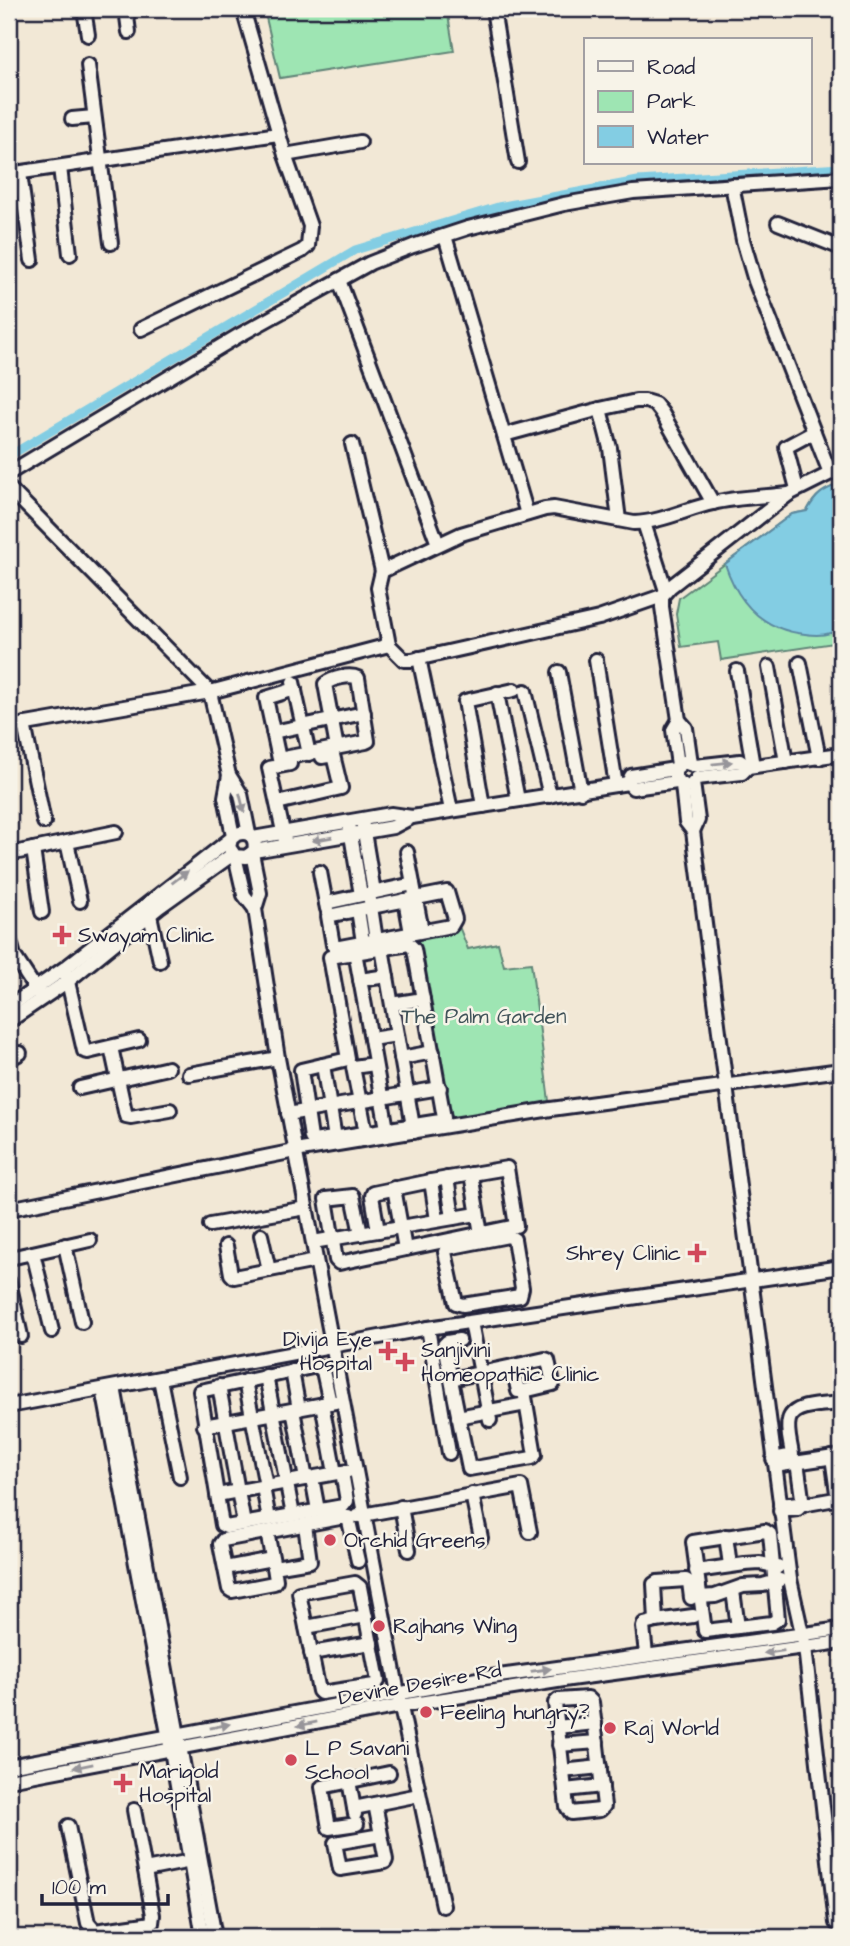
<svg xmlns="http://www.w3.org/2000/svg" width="850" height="1946" viewBox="0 0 850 1946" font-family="'Architects Daughter',sans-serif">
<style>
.green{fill:#9ee5b3;stroke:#608477;stroke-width:2}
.water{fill:#83cde3;stroke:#5c89a0;stroke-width:2}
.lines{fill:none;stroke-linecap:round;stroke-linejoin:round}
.canal{stroke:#83cde3;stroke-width:9}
.minor-casing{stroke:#22223b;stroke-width:18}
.minor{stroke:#f7f3e8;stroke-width:12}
.oneway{fill:#97959a}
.poi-dot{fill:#d1495b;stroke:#f7f3e8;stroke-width:2.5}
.labels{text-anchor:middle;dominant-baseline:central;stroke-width:5;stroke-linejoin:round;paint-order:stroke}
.poi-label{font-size:21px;fill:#22223b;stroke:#f7f3e8;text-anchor:start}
.park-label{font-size:21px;fill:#415359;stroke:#f7f3e8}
.street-label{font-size:21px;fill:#22223b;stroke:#f7f3e8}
</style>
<rect width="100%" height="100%" fill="#f2e8d6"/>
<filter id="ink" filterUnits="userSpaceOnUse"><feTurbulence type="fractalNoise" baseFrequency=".0143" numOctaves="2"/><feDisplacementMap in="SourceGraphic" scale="14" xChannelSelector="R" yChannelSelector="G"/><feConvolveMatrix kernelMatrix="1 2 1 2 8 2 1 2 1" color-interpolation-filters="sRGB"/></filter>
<g filter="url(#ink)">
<g class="green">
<polygon points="264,9 447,9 454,51 280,78"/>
<path d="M841,483V642L721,660L718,642L681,647L676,614L679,598L792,514L807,511C815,494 824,490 841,483Z"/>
<polygon points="460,929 468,949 498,943 504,966 531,963 549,1101 450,1126 415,937"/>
</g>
<path class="water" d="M841,483V627C831,636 818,636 805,634C763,630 738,603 725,564L792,514L807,511C817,493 822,491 841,483Z"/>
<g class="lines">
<polyline class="canal" points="9,456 355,250 498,207 638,181 841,168"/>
<defs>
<g id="minor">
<polyline points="84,9 88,35"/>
<polyline points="126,9 129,32"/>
<polyline points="493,9 518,162"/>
<polyline points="88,65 111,243"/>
<polyline points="72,119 94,117"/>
<polyline points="285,155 360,142"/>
<polyline points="60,167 70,254"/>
<polyline points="20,173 32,260"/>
<polyline points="9,174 278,134"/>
<polyline points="732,185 743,240 755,281 830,473"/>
<polyline points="778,223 841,248"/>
<polyline points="445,236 527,514"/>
<polyline points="339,280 438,544"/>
<polyline points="141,329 302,251 308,246 310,226 285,155 243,9"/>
<polyline points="600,409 610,448 619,520"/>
<polyline points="504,435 600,409 636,401 645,401 655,404 662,413 713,503"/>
<polyline points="352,444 382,571"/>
<polyline points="9,473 238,336 370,263 413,246 468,228 564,204 633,192 841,178"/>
<polyline points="9,488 210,692 229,775 241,794 249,834"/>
<polyline points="797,489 786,447 814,432"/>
<polyline points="644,523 666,591"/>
<polyline points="662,596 662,607 679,720 686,728 691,763"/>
<polyline points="389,645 404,660 412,660 599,618 662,596 670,587 789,494 841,468"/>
<polyline points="419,658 451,810"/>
<polyline points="596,660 616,785"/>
<polyline points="800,663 819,758"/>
<polyline points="769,667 786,762"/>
<polyline points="737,671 753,766"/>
<polyline points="559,672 581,792"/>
<polyline points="293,682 309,754"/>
<path d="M295,689L266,698L279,759L366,742L368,741L358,678C350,674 332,678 325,684L337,748"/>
<polyline points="525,691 550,796"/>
<polyline points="497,693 518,800"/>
<polyline points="24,724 44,822"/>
<path d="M9,727L210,692L389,645L378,588L382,571L461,534L545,509L554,508L634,523C662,522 686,509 713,503C737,497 764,497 789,494"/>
<polyline points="273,732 364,713"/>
<polyline points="678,765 673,730 679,720"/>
<polyline points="695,766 740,761 748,767"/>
<polyline points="675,769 675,779 684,785"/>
<polyline points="229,775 225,797 233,836"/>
<polyline points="697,778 742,773 748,767 841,754"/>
<polyline points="628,783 631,776 675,769 684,762 695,766"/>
<polyline points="682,785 686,822 693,831 790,1579 805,1647 836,1923"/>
<polyline points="277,803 341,788 333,755 322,757"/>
<polyline points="483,806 465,701 514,690"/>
<polyline points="363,826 374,892"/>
<polyline points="350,829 361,895"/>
<polyline points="693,831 698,820 693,783"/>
<polyline points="253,838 391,814 412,817"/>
<polyline points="67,842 80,901"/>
<polyline points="286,845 269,768 290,764"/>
<polyline points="33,849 42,912"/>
<polyline points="254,851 393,827 412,817 628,783 633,788 677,782"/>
<polyline points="407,852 422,931"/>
<polyline points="252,853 260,893 255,909 278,1058 398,1693 443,1906"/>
<polyline points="9,854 116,832"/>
<polyline points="235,856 244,895 255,909"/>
<polyline points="320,872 327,909"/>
<polyline points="369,894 371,907 447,892 455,919 451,926 335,948 333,945 328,916 371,907 376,940"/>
<polyline points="405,900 411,933"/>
<polyline points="326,903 413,884"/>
<polyline points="358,910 363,942"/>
<polyline points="150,915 160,961"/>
<polyline points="9,937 14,956 39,994"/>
<polygon points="409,944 414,949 444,1118 440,1121 314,1141 311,1138 301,1070 348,1059 330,957"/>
<polyline points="382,948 414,1132"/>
<polyline points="355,952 371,1039"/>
<polyline points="66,973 84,1051 88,1052 139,1040"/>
<polyline points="360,980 387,976"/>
<polyline points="392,1004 423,999"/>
<path d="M9,1007L65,968L237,834C249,830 257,838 254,851L246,857L235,856L229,847L231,839"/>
<polyline points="9,1021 68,981 159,907 233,854"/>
<polyline points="111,1047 126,1116 131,1117 170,1110"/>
<polyline points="401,1058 433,1052"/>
<polyline points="9,1059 20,1053"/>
<polyline points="323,1065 335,1138"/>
<polyline points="189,1074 278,1058"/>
<polyline points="80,1088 168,1068"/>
<polyline points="288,1114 440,1088"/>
<polyline points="387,1129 371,1039 397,1035"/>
<polyline points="366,1133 353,1067 375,1064"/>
<polyline points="471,1174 481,1234"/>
<polyline points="447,1178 453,1218"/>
<polyline points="394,1188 405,1249"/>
<polyline points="9,1209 295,1151 551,1109 841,1070"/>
<polyline points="210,1225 306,1208"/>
<polyline points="378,1231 372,1196 373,1193 431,1181 437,1220"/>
<polyline points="361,1234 353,1196 326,1199 336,1260 339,1263 516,1226 507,1168 431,1181"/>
<polyline points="261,1235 269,1270"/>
<polygon points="508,1236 514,1239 522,1288 520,1296 463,1305 456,1303 445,1252 447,1248"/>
<polyline points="313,1242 477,1214"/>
<polyline points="65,1245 82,1322"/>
<polyline points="226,1246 231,1274 234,1277 316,1261"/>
<polyline points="33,1253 52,1331"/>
<polyline points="10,1258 90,1240"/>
<polyline points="9,1282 21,1336"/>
<polyline points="471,1322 490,1420"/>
<polyline points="428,1328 449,1453"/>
<polyline points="459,1340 447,1342 444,1345 469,1469 532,1458 535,1455 524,1391 553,1384 548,1360 545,1359 513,1366"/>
<polyline points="292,1371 299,1409"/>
<polyline points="266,1376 293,1515"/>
<polyline points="160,1379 180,1477"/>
<polyline points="451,1379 513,1366 518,1391 524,1391"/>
<polyline points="245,1381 266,1486"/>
<polyline points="219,1386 244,1524"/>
<polyline points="114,1387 215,1937"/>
<polyline points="103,1389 171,1750 203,1937"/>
<polyline points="330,1403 323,1371 317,1366 200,1391 222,1525 226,1527 343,1506 347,1501 342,1472"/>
<polyline points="322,1404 335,1473"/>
<polyline points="9,1406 428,1328 841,1267"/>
<polyline points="293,1410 306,1479"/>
<polyline points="458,1417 526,1404"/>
<polyline points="204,1426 335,1402"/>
<polyline points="832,1457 838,1500"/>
<path d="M773,1459L792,1455C791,1445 786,1430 789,1420C793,1403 827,1405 841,1403"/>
<polyline points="797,1462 803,1505"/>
<polyline points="781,1465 841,1456"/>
<polyline points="312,1478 318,1510"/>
<polyline points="263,1487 269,1519"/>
<polyline points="472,1494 481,1538"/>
<polyline points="217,1495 348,1471"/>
<polyline points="780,1505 798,1503 802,1505 798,1509 780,1511"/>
<polyline points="802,1505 841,1498"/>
<polyline points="401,1507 409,1550"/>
<polyline points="357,1516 521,1486 530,1532"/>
<polyline points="305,1525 310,1561 274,1567 276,1580 274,1583 232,1591 229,1589 220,1544 223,1540 345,1517 348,1517 358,1561"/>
<polygon points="765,1531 770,1534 778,1619 772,1623 705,1631 693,1542"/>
<polyline points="267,1532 274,1567"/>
<polyline points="726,1536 730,1565"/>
<polyline points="225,1568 272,1559"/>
<polyline points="696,1571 745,1564 760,1563 778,1567"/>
<polygon points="355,1583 360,1587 378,1681 374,1685 321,1693 319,1691 299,1593"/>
<polyline points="733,1591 738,1627"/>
<polyline points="699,1597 715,1596 743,1586 763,1585 780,1580"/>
<polyline points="656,1621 693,1616"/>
<polyline points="306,1627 366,1616"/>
<polyline points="311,1653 371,1643"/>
<polyline points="646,1654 643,1627 644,1624 656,1621 654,1584 657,1582 686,1580 689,1582 691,1598"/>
<polygon points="588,1698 592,1702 604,1806 600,1810 571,1813 567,1807 555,1703 558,1700"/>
<polyline points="557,1727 595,1723"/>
<polyline points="559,1745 597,1742"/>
<polyline points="9,1766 477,1679 841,1629"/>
<polyline points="562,1771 600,1767"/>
<polyline points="9,1780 400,1706 570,1679 841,1642"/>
<polyline points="349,1781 355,1814"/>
<polyline points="565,1790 602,1786"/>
<polyline points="375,1804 386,1860 385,1862 340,1869 335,1843 381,1835"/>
<polyline points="354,1808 419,1795"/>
<polyline points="357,1824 329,1828 322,1787 389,1773"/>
<polyline points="68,1826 88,1923 95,1931 152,1923 153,1915 134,1810"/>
<polyline points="145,1870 196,1860"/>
</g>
</defs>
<use href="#minor" class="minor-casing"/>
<use href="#minor" class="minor"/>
</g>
<defs><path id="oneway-solid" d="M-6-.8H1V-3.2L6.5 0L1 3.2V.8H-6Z" transform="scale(1.75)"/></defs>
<g class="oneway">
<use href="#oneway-solid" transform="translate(722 763) rotate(-6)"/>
<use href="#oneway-solid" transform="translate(242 803) rotate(76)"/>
<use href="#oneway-solid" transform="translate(322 839) rotate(170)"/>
<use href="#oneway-solid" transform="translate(180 877) rotate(-37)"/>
<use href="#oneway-solid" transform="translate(774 1652) rotate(172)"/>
<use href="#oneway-solid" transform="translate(541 1670) rotate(-8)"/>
<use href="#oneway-solid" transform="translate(307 1724) rotate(169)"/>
<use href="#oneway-solid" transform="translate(220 1726) rotate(-11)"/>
<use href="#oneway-solid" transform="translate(83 1766) rotate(169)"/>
</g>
</g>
<g class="poi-dot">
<path d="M58.5 924.5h7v7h7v7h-7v7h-7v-7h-7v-7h7z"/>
<path d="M693.5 1242.5h7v7h7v7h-7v7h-7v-7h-7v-7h7z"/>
<path d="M384.5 1340.5h7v7h7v7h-7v7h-7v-7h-7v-7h7z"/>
<path d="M401.5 1351.5h7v7h7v7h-7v7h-7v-7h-7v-7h7z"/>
<circle cx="330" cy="1540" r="7"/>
<circle cx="379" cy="1626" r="7"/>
<circle cx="426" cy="1712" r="7"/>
<circle cx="610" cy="1728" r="7"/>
<circle cx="291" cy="1760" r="7"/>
<path d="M119.5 1772.5h7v7h7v7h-7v7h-7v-7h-7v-7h7z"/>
</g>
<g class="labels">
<g class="poi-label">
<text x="78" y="935">Swayam Clinic</text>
<text x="681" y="1253" text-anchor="end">Shrey Clinic</text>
<text x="372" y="1339" text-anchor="end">Divija Eye<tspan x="372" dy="24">Hospital</tspan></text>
<text x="421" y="1350">Sanjivini<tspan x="421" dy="24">Homeopathic Clinic</tspan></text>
<text x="344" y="1540">Orchid Greens</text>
<text x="393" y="1626">Rajhans Wing</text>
<text x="440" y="1712">Feeling hungry?</text>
<text x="624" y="1728">Raj World</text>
<text x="305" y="1748">L P Savani<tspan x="305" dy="24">School</tspan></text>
<text x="139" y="1771">Marigold<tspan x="139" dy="24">Hospital</tspan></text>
</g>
<g class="park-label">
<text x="484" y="1016">The Palm Garden</text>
</g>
<g class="street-label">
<text transform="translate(420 1684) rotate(-10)">Devine Desire Rd</text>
</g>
</g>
<rect width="850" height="1946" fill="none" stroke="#f7f3e8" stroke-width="35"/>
<rect x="18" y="18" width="815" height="1911" fill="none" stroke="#22223b" stroke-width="2.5" filter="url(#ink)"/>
<rect x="584" y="38" width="228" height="126" fill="#f7f3e8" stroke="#a29fa3" stroke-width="2"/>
<rect x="598" y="61" width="35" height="10" fill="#f7f3e8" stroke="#a29fa3" stroke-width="2"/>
<text x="647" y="74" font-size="21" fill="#22223b">Road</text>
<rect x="598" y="91" width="35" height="21" fill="#9ee5b3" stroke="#a29fa3" stroke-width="2"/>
<text x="647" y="108" font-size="21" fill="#22223b">Park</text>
<rect x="598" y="126" width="35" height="21" fill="#83cde3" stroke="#a29fa3" stroke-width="2"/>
<text x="647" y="144" font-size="21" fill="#22223b">Water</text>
<path d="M42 1894v10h126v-10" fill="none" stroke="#22223b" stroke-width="3.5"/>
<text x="52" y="1894" font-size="21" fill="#22223b" stroke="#f7f3e8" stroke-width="5" paint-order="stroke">100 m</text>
</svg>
